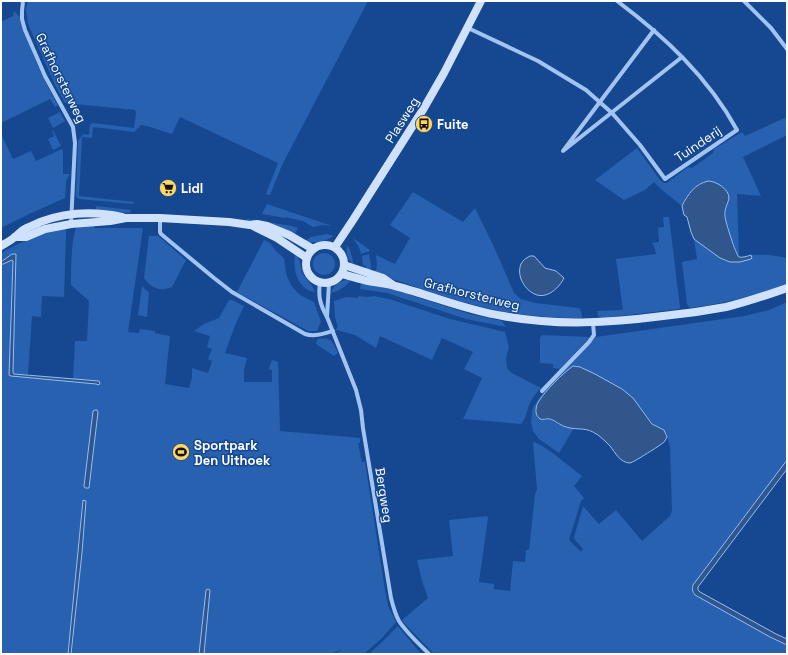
<svg xmlns="http://www.w3.org/2000/svg" width="788" height="655" viewBox="0 0 788 655" font-family="'Space Grotesk',sans-serif">
<style>
.green{fill:#2761b0}
.water{fill:#30568c;stroke:#94bef4}
.lines{fill:none;stroke-linecap:round;stroke-linejoin:round}
.street{stroke:#a2c4f1;stroke-width:4}
.secondary{stroke:#d0e2fb;stroke-width:8}
.labels{text-anchor:middle;dominant-baseline:central;stroke-width:3;stroke-linejoin:round;paint-order:stroke}
.street-label{font-size:13px;fill:#fff;stroke:#154891}
.poi-label{font-size:13px;font-weight:bold;fill:#fff;stroke:#154891;text-anchor:start}
</style>
<rect width="100%" height="100%" fill="#154891"/>
<g class="green">
<polygon points="28,1 368,1 282,165 270,195 266,194 278,163 180,117 172,134 147,126 141,125 134,132 93,127 92,138 82,137 79,196 134,202 133,204 79,199 76,197 78,141 83,134 89,135 90,124 93,123 134,128 136,113 135,110 65,103 56,87 28,24 26,10"/>
<polygon points="14,11 20,17 24,31 36,62 49,89 58,105 55,107 50,99 1,123 1,22 13,16"/>
<polygon points="60,112 65,121 53,128 48,118"/>
<path d="M787,117V135L743,157L761,196L737,194L739,257C733,248 727,227 725,217C722,200 737,201 720,185L688,195L682,206L662,190L654,182L645,190L624,200L595,180L637,148L660,180L664,183H667L688,167L692,168L713,153L714,149L742,132L745,136Z"/>
<polygon points="53,130 61,146 53,150 48,139 54,136 52,131"/>
<polygon points="2,136 13,159 31,151 36,161 62,149 63,151 63,174 70,174 66,181 65,198 29,214 1,228 1,137"/>
<path d="M413,192L463,222L475,208L495,249L514,293L521,299L535,303L579,308L581,311L582,318C554,318 526,316 499,311C457,302 416,287 375,273L377,266L376,255L395,264L410,238L390,225Z"/>
<polygon points="267,204 332,226 322,225 313,227 303,221 285,217 285,218 262,214"/>
<polygon points="96,206 131,210 130,213 96,210"/>
<polygon points="663,217 669,217 680,307 679,309 602,318 598,316 597,311 623,310 616,259 656,254 655,249 653,244 651,243 659,242 658,228 664,227"/>
<polygon points="247,219 292,226 298,228 294,235 265,223 246,220"/>
<path d="M94,225V228H143L128,332L139,333L140,329L155,331V333L170,336L165,384L189,388L192,377V368L208,373L212,361L208,359L212,349L207,347L210,336L194,331L204,324L219,318L229,300H232L244,306L236,323L225,353L247,358L244,370V382H272V370L269,369L272,360L278,362L280,431L360,438V443H358L362,462H365L385,590L388,606L396,622L382,638L364,654H335L343,649L331,654H1V264L14,256L11,375L99,381L73,379L75,341H87L89,301L71,285C71,271 71,237 77,226Z"/>
<path d="M66,228V233L64,297L42,296L41,317L32,316L28,375L14,374L12,372L16,254H12L1,262V253C22,241 42,233 66,228Z"/>
<path d="M327,234L334,236C326,241 314,244 305,241L311,237Z"/>
<path d="M149,236H158L186,260L172,287C160,292 151,288 144,278Z"/>
<polygon points="353,238 370,250 370,251 361,254 359,247"/>
<path d="M694,239L701,244L725,261L752,258L751,255C764,254 775,255 787,258V283C756,296 724,303 691,308L688,306L687,304L682,262L697,259Z"/>
<polygon points="264,240 270,243 276,251 284,258 286,274 291,285 295,290 300,295 314,302 321,322 318,328 318,330 316,331 308,331 237,292"/>
<path d="M347,245L350,250L354,265C347,260 346,254 347,245Z"/>
<circle cx="324" cy="264" r="11"/>
<path d="M296,253L300,262L302,273L312,286L315,292C298,290 291,268 296,253Z"/>
<path d="M369,254C369,261 373,263 370,271L366,269V266L363,265L362,256Z"/>
<path d="M346,280L350,281C345,287 339,291 331,293C333,286 338,282 346,280Z"/>
<polygon points="361,283 395,290 470,314 502,321 506,327 466,319 387,293 360,289"/>
<polygon points="142,286 149,293 147,317 138,315"/>
<path d="M358,296L366,297L374,296L389,299L450,319L505,332L509,347L506,358L507,368L510,372L541,388C536,393 530,401 528,408C526,414 526,418 521,424L463,419L482,378L464,369L473,352L442,338L432,360L380,336L376,348L355,335L337,330L336,328L338,327L335,317L334,303V301L346,297L358,298Z"/>
<path d="M787,302V460L693,585C692,589 692,591 695,595L770,637L787,645V654H434L405,624L402,620L428,598L422,581L417,560L453,556L449,520L487,516L488,518L479,582L494,584V589L510,591L513,561L525,562L526,550H529L535,494L537,489L533,442C544,444 571,468 582,476L574,486L584,498L581,501L569,540L581,552L583,549L576,541L574,537L583,506L599,524L616,510L642,541L670,516L672,510L670,447L666,432L661,428L653,424L633,398L622,389L595,374L580,367L575,366L544,420L548,419L564,427L574,428L559,453L539,439L533,431L531,422L532,412L533,407L543,393L596,337L744,316L769,310Z"/>
<polygon points="543,335 589,337 589,338 560,369 553,368 553,364 540,363 540,338 541,336"/>
<path d="M319,339C332,337 333,343 338,353L334,356L316,344L317,340Z"/>
<polygon points="398,626 420,653 418,654 369,654 380,644"/>
</g>
<g class="water">
<path d="M708,181C716,181 729,189 729,198C728,204 724,209 725,216C725,221 736,255 739,257C742,258 748,256 751,255L752,258L751,259L740,262H730L720,258L698,242L694,239L691,232L687,217L684,215L682,206C688,194 695,184 708,181Z"/>
<polygon points="12,254 16,254 13,372 14,374 99,381 100,383 99,385 96,384 11,376 9,375 13,261 12,260 1,265 1,262"/>
<path d="M530,256H534L545,268L556,271L564,278C559,288 548,298 537,295C525,291 516,276 521,264C523,260 526,258 530,256Z"/>
<path d="M573,366L580,367L595,374L622,389L633,398L652,424L664,430L667,437C666,439 665,441 664,442C661,445 634,462 630,463C620,463 615,452 610,446C606,442 602,438 598,435C585,426 580,431 566,427C561,426 556,421 550,419C546,418 542,421 539,418C534,414 536,405 539,401C545,391 563,373 573,366Z"/>
<polygon points="95,410 97,410 98,412 89,488 85,488 84,486 93,411"/>
<path d="M787,460V469L698,587V590L700,592L776,634L787,639V645L770,637L695,595C692,591 692,589 693,585Z"/>
<polygon points="83,500 86,501 82,553 71,654 68,654"/>
<polygon points="208,589 210,590 204,654 199,654 206,590"/>
</g>
<g class="lines">
<g class="street">
<polyline points="23,1 22,11 22,19 25,30 45,76 73,127 75,143 71,224"/>
<polyline points="744,1 771,28 787,49"/>
<path d="M468,28L538,61L586,90L612,113L640,145L665,179L737,130C708,77 665,37 617,1"/>
<polyline points="654,30 563,151 682,57"/>
<path d="M160,218V232L161,234L214,278L232,292L305,334C314,337 323,334 333,331"/>
<path d="M320,282C318,297 320,304 327,317L356,390L361,410L363,428L391,598C393,606 395,614 399,621C406,632 420,645 429,654"/>
<polyline points="327,317 329,283"/>
<polyline points="542,391 589,342 594,335 593,323"/>
</g>
<g class="secondary">
<polyline points="253,226 277,238 307,258"/>
<polyline points="15,237 26,237 45,229 71,224 110,221 126,218 160,218 229,222 250,225 257,224 267,226 289,235 313,249"/>
<circle cx="325" cy="264" r="19"/>
<path d="M1,246C6,243 12,240 16,236C19,234 21,231 23,230C28,227 35,225 40,222C67,212 94,211 122,217"/>
<polyline points="335,247 353,220 424,108 444,73 481,1"/>
<polyline points="344,265 383,278 393,285"/>
<path d="M342,274C350,276 359,279 368,281C377,283 386,283 395,286C431,295 465,310 503,316C557,326 609,323 663,316C684,314 705,311 726,307C747,302 767,295 787,288"/>
</g>
</g>
<defs>
<symbol id="bus-disc" viewBox="-11 -11 22 22"><circle r="9.5" fill="#ffd662" stroke="#154891"/><path d="M-5-6H5V4H4V6H2V4H-2V6H-4V4H-5ZM-3.5-4V0h7V-4ZM-3.5 1.2v1.5H-2V1.2ZM2 1.2v1.5H3.5V1.2Z" fill="#111"/></symbol>
<symbol id="supermarket-disc" viewBox="-11 -11 22 22"><circle r="9.5" fill="#ffd662" stroke="#154891"/><path d="M-6-5.5h2.5l.6 2H6L4.5 2H-2.5L-4.4-4H-6ZM-1.5 3.2a1.3 1.3 0 1 0 .1 0ZM3 3.2a1.3 1.3 0 1 0 .1 0Z" fill="#111"/></symbol>
<symbol id="stadium-disc" viewBox="-11 -11 22 22"><circle r="9.5" fill="#ffd662" stroke="#154891"/><path d="M0-5a6.5 5 0 1 0 0 10a6.5 5 0 1 0 0-10ZM-3.5-1.8h7v3.6h-7Z" fill="#111"/></symbol>
</defs>
<g fill-rule="evenodd">
<use href="#bus-disc" x="414" y="114" width="20" height="20"/>
<use href="#supermarket-disc" x="158" y="178" width="20" height="20"/>
<use href="#stadium-disc" x="171" y="442" width="20" height="20"/>
</g>
<g class="labels">
<g class="street-label">
<text transform="translate(61 78) rotate(64)">Grafhorsterweg</text>
<text transform="translate(402 120) rotate(-58)">Plasweg</text>
<text transform="translate(698 144) rotate(-34)">Tuinderij</text>
<text transform="translate(472 294) rotate(14)">Grafhorsterweg</text>
<text transform="translate(384 495) rotate(81)">Bergweg</text>
</g>
<g class="poi-label">
<text x="437" y="124">Fuite</text>
<text x="181" y="188">Lidl</text>
<text x="194" y="445">Sportpark<tspan x="194" dy="15">Den Uithoek</tspan></text>
</g>
</g>
<rect width="788" height="655" fill="none" stroke="#ffffff" stroke-width="4"/>
</svg>
